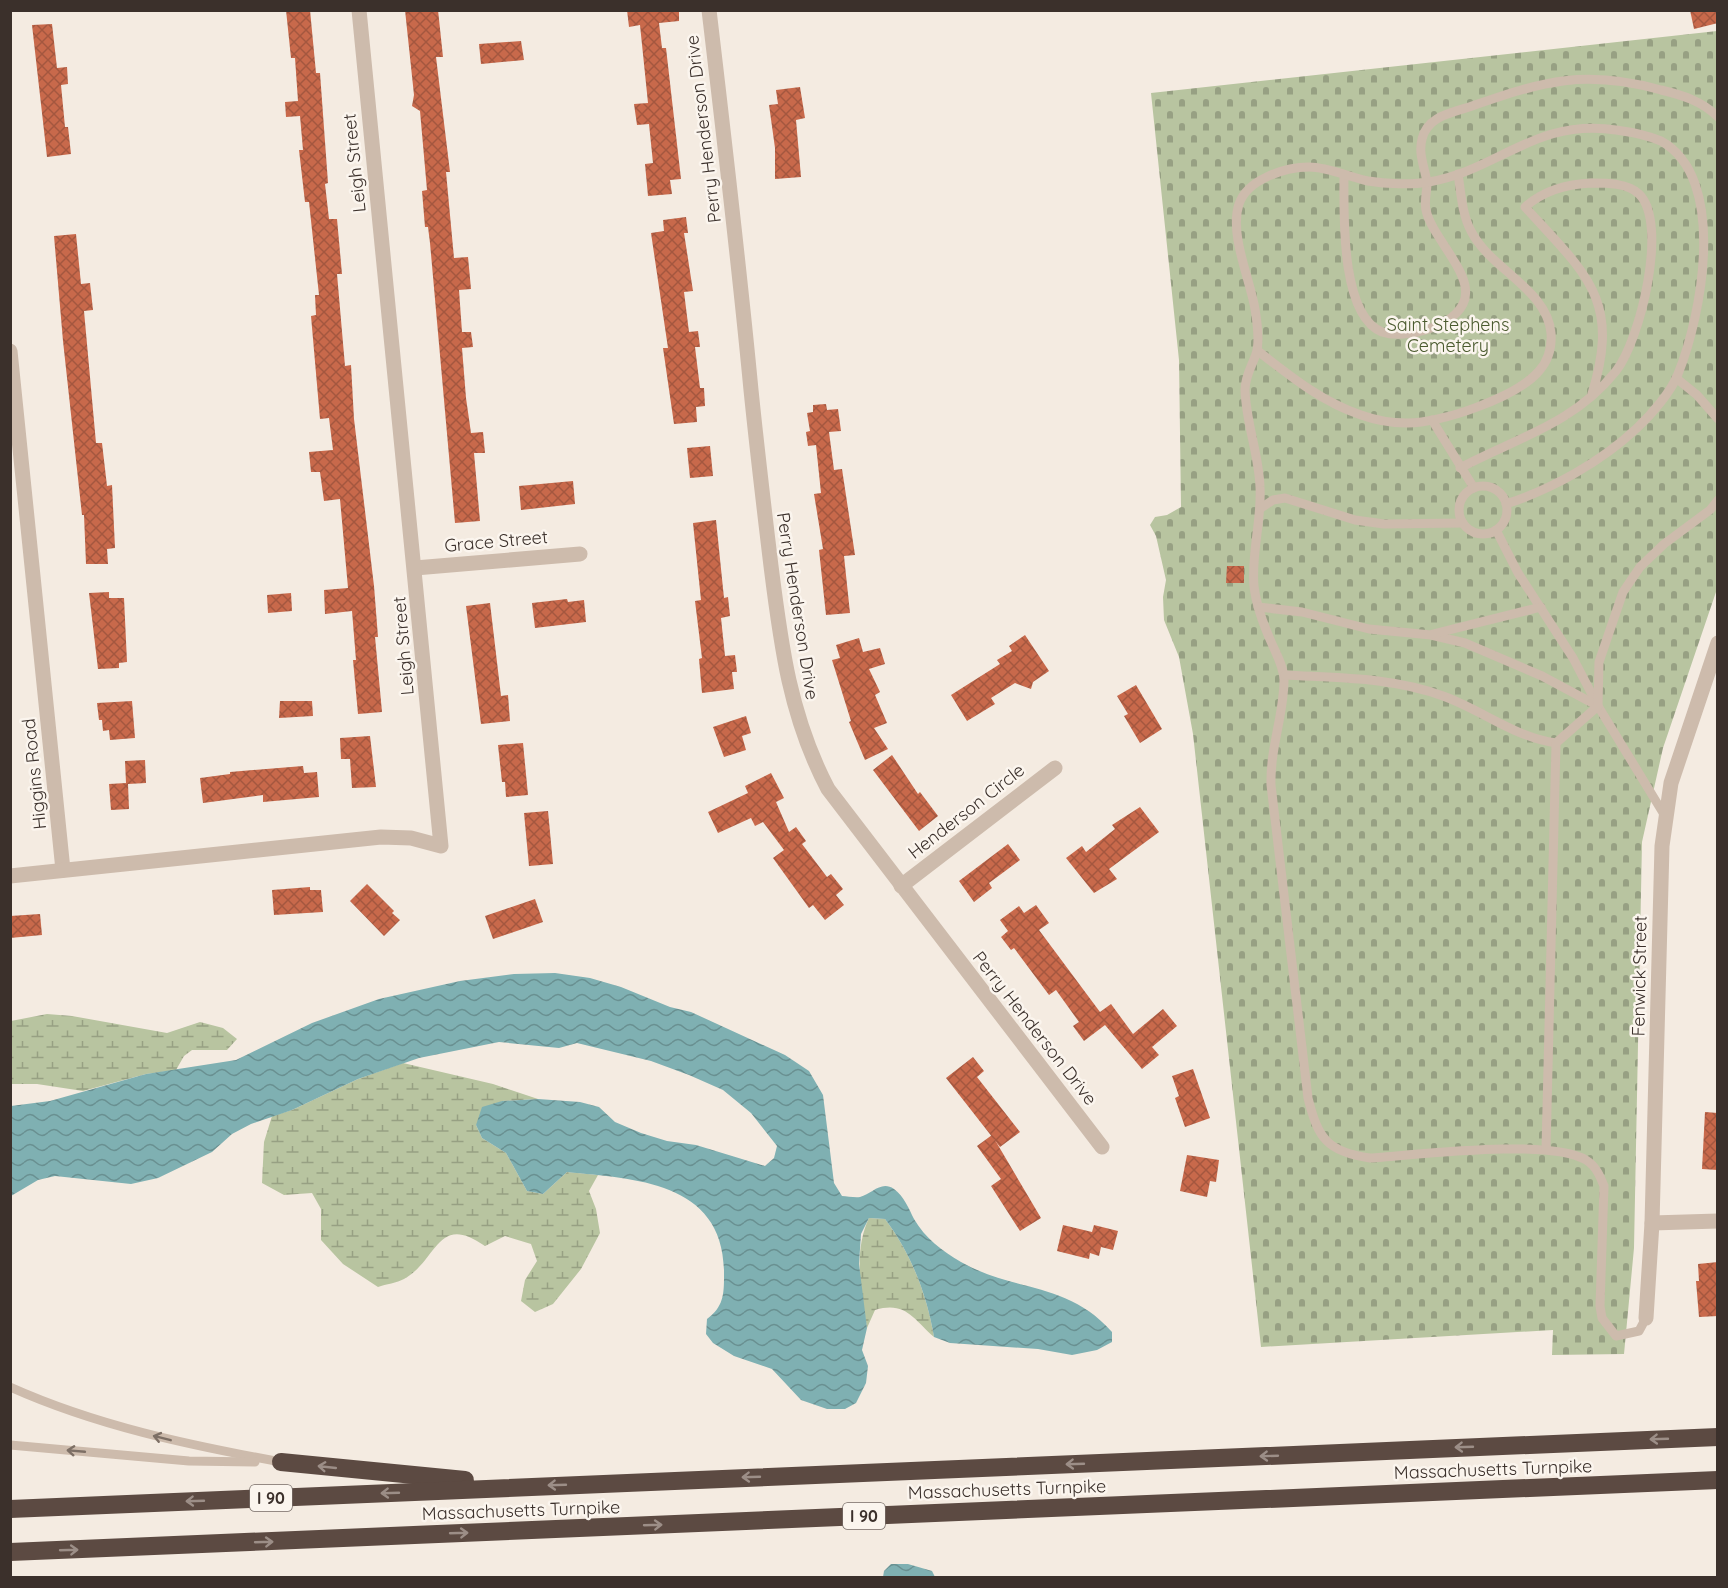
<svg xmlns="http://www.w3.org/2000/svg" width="1728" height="1588" viewBox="0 0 1728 1588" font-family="Quicksand,sans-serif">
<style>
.wetland{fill:url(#wetland-marsh)}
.cemetery{fill:url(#cemetery-stones)}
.water{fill:url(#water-waves)}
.building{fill:url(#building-cross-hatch)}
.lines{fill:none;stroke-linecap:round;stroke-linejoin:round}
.lane{stroke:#cdbbac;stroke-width:9}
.street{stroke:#cdbbac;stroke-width:15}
.highway{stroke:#5c4a42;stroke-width:18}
.oneway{stroke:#7d6f65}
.oneway2{stroke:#9c8e87}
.labels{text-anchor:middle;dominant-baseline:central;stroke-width:5;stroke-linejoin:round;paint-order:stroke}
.shield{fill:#fbf5ee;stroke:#756b66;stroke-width:1.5}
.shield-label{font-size:16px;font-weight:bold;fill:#3b302b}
.street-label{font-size:18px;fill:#3b302b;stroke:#fbf5ee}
.park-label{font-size:18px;fill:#4a5a2e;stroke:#fbf5ee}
</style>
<defs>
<pattern id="wetland-marsh" width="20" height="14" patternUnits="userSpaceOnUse" patternTransform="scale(1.5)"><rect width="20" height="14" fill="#b8c4a0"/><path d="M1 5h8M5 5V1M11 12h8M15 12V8" fill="none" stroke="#97a083"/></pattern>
<pattern id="cemetery-stones" width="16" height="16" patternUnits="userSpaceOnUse" patternTransform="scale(1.5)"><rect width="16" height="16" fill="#b8c4a0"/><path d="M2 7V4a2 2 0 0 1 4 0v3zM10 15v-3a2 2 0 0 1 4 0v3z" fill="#97a083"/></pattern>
<pattern id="water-waves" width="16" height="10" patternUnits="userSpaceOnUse" patternTransform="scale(1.5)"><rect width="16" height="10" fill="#7fb0b2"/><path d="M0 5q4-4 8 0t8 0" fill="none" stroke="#699091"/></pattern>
<pattern id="building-cross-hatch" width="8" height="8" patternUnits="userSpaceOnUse" patternTransform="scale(1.5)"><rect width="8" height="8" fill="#c8694b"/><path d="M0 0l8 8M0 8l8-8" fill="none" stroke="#a4573f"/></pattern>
</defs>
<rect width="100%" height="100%" fill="#f4ebe1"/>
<g class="wetland">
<polygon points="47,1014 72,1016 167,1033 200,1022 223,1028 237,1039 227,1050 192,1050 184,1056 176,1070 146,1074 83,1091 37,1084 11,1084 11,1021"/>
<path d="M403,1063L493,1084L538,1099L502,1101L476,1125L482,1138L506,1153L527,1191L543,1194L567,1172L598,1175L589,1191L596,1209L600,1233L581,1269L553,1304L535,1312L521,1301L525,1280L537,1261L531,1244L505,1236L485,1246C437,1212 438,1260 404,1279C397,1283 386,1284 378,1287L343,1264L321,1240V1209L312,1193L284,1195L262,1183L264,1142L272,1116L292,1110L358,1079Z"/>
<path d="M869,1218L885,1219C911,1253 927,1295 934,1337C913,1319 906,1301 875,1310L867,1328C861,1292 853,1252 869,1218Z"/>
</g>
<polygon class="cemetery" points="1717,31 1717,589 1663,748 1642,842 1634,1248 1624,1354 1552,1355 1553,1330 1261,1347 1193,734 1179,657 1164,620 1163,597 1166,580 1156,536 1150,525 1155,517 1167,515 1181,507 1179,360 1151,93"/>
<g class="water">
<path d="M555,973L590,978L621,987L670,1007L691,1012L785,1055L809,1071L823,1095L834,1183L842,1196C847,1196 855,1198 860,1197C872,1194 881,1180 894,1189C904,1196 909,1209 914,1219C925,1238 942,1251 961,1262C1016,1293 1067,1281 1112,1332V1342L1097,1350L1072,1355L1038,1349L950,1343L934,1337C927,1295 911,1253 885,1219L869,1218L861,1234L859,1264L867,1328L862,1350L868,1366L866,1383L856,1403L845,1409H827L801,1400L772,1369L734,1356L713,1343L706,1334L707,1319C725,1306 724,1292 724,1270C722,1181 634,1179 567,1172L543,1194L527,1191L506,1153L482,1138L476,1125L482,1107L502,1101L538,1099L580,1102L599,1107L615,1122L641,1133L667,1141L696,1145L765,1166L774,1158L777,1146L751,1113L723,1090L689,1075L651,1061L577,1043L559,1048L499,1042L419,1058L358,1079L292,1110L251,1124L232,1134L212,1152L158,1178L131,1184L55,1176L38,1180L11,1196V1106L50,1101L146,1074L236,1060L312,1023L379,999L460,981L514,974Z"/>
<polygon points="891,1564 908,1564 932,1571 935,1577 883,1577 884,1571"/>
</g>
<g class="building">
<polygon points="286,10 310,10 316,73 320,73 328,183 325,184 329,219 337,219 342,274 337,274 345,366 351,365 354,419 374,586 378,637 375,637 382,712 358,714 353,660 356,660 352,611 325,614 324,590 348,588 340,499 324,501 320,472 311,472 309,452 333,450 329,418 320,419 311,316 316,315 315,295 319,295 309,202 305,202 299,150 303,150 300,116 286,117 285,102 298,101 295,58 291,58"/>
<polygon points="405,10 438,10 443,57 436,57 450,172 446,172 454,258 468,257 471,289 459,290 462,332 471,332 473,347 462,348 466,398 471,433 483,432 485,453 474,453 480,521 455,523 430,243 428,227 425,227 422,191 427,190 420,111 412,106 414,95"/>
<polygon points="627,10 679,10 679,21 659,23 662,48 666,48 681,179 670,180 672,194 648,196 645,164 653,163 649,124 637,125 634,104 648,103 640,25 629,27"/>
<polygon points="1690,10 1718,10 1718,23 1694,29"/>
<polygon points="52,24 57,68 67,67 68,84 61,85 65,127 68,127 71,154 47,157 32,25"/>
<polygon points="521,41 524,60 481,64 479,44"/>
<polygon points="800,87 805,118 796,120 801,177 775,179 775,148 769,105 778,104 776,90"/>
<polygon points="686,217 688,233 684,233 693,291 684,292 689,332 698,331 700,347 695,347 700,388 704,388 705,406 696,407 697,422 674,424 663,348 668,348 651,233 664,231 663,220"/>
<polygon points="76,234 81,284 90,283 93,310 84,311 96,443 102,443 107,486 112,485 115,548 107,549 108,564 86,564 84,515 82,515 63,341 54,236"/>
<polygon points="826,404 827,410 838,409 841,431 829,432 834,470 842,469 855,555 844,556 850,613 826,615 819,550 823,549 814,494 821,493 816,445 808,446 806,432 810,431 807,413 813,412 813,405"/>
<polygon points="710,446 713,476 690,478 687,448"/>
<polygon points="573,481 575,504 521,510 519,486"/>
<polygon points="716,520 724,598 728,597 730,616 721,618 725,656 735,655 737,672 732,672 734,689 702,693 699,659 702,658 695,601 701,600 693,523"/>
<polygon points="1227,566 1244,566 1244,583 1226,583"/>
<polygon points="109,592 109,598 124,598 127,662 119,663 119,668 98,669 89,593"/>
<polygon points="291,593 292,611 268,613 267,595"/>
<polygon points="567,599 568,602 584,600 586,622 535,628 532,603"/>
<polygon points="490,603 501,696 508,695 510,721 481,724 466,606"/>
<polygon points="1025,635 1049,671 1033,682 1031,689 1015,683 991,698 995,704 967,721 951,695 1000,664 997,660 1012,651 1009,646"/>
<polygon points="859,638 863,652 880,648 885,664 869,669 880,692 875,695 887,723 874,728 888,749 865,760 849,722 851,721 832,660 840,658 836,645"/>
<polygon points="1136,685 1162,729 1140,743 1124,716 1128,714 1117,696"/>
<polygon points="132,701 135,738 110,740 109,730 103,731 102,720 99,720 97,703"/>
<polygon points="280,701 312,701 313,716 279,718"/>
<polygon points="746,716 751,733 742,736 746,750 724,757 713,727"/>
<polygon points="370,736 376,787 352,788 350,759 341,759 340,738"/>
<polygon points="523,743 528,795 506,797 505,782 502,782 498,745"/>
<polygon points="892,755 918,794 920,792 938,816 919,831 873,770"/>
<polygon points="145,760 146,783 128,784 129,809 111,810 109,784 126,783 125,761"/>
<polygon points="303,766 304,773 317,772 319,797 263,802 263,795 203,803 200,778 230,774 230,772"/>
<polygon points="771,773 784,798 776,802 789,832 796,827 806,841 802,844 827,877 831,874 843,889 836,895 844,905 825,920 813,905 809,908 773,858 784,850 763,822 755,826 751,818 718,833 708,812 748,793 745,786"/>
<polygon points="1140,807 1159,832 1109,869 1117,879 1094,893 1066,858 1082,846 1086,852 1115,829 1112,825"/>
<polygon points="548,811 553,864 529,866 524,813"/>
<polygon points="1008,844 1020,860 989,883 992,888 974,902 959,881"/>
<polygon points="367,884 394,911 392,913 400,920 384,936 350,901"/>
<polygon points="310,887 310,890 321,890 323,912 274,915 272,890"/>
<polygon points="535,899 543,922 493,939 485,916"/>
<polygon points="1036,905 1049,923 1039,930 1100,1012 1111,1004 1133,1034 1163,1009 1177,1026 1152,1047 1159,1055 1142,1069 1105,1025 1084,1041 1073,1026 1079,1022 1056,990 1049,995 1014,948 1011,950 1001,937 1008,931 1000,920 1019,906 1024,913"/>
<polygon points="40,914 42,935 10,938 10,916"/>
<polygon points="973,1057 984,1071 977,1077 1020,1132 1000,1147 946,1078"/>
<polygon points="1193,1069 1210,1118 1185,1127 1175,1098 1179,1096 1172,1076"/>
<polygon points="1705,1112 1718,1113 1718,1170 1702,1169"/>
<polygon points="992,1135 1041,1218 1020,1231 991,1186 1001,1179 977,1146"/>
<polygon points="1187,1155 1219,1160 1216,1182 1210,1181 1207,1197 1180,1191"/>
<polygon points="1063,1225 1092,1232 1094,1225 1118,1231 1113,1250 1101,1247 1099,1256 1090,1253 1089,1259 1057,1251"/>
<polygon points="1718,1262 1718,1316 1699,1317 1696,1281 1699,1281 1698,1264"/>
</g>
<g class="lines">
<g class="lane">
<path d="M1344,175C1344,212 1340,315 1382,332C1394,336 1406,334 1418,332C1434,328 1455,320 1463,304C1477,276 1432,239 1426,210C1424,201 1427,192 1427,183C1425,167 1418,155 1422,139C1427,116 1452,113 1472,106C1544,81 1585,69 1661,90C1682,95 1702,101 1718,117"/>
<path d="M1258,351C1290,376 1322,402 1361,415C1375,420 1392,423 1406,423C1440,424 1517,397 1539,371C1548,361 1552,347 1551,333C1547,289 1490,269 1471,231C1462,214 1461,193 1458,174"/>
<polyline points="1676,378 1697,395 1718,419"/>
<polyline points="1432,420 1474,488"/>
<path d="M1460,468C1516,438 1574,424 1616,371C1640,341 1669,223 1639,194C1628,183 1606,183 1592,183C1566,184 1544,190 1525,207C1587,275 1622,300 1591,397"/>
<circle cx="1483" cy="510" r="24"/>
<path d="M1506,504C1552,489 1601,462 1637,428C1651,415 1671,392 1678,374C1702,315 1728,178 1661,141C1647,135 1631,132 1616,130C1535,118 1499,170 1429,182C1411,185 1386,184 1368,181C1349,177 1328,167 1309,167C1284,167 1247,180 1239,204C1229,234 1250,279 1255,309C1257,321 1260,342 1256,354C1252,366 1245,376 1245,390C1246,423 1259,455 1260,487C1262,520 1251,553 1254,586C1256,606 1264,626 1272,644C1277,655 1284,668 1284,680C1284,715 1270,747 1271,785L1308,1098C1318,1138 1327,1152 1370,1158C1417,1155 1549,1138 1586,1160C1596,1166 1600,1176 1604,1186L1600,1306L1602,1318L1616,1336L1639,1331L1646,1318"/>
<polyline points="1261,508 1273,500 1285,498 1355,520 1384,524 1463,523"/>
<polyline points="1496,530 1518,573 1573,658 1598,706 1665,816"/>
<polyline points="1258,607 1302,612 1369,629 1431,635 1465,643 1542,676 1598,706"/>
<polyline points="1433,634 1541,607"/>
<path d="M1285,675C1338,678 1392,677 1443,696C1482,710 1514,737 1556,743L1598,706L1599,662L1623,592L1640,567L1664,544L1710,510L1718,500"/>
<polyline points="1546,1149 1556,743"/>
<path d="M10,1387C97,1426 189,1445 281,1462"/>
<polyline points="10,1445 189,1461 255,1462"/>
</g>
<g class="street">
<path d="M709,10C724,137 739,263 751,390C757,449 764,508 771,566C781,646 790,717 828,789L1102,1147"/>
<polyline points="10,351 63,870"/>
<polyline points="415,568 580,554"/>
<polyline points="10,876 381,837 411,838 441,846 359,10"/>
<polyline points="901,886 1055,768"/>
<polyline points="1652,1223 1718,1221"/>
<polyline points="1646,1318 1652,1223 1662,846 1671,783 1718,643"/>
</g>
<g class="highway">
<polyline points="281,1462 465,1480"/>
<polyline points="10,1509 1718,1437"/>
<polyline points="10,1552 1718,1480"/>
</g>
</g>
<defs><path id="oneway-shaft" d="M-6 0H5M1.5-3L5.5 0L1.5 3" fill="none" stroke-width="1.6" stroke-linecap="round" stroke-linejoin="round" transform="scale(1.5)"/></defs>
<g class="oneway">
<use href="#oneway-shaft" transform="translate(162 1438) rotate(-166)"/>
<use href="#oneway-shaft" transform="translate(76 1451) rotate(-175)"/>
</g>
<g class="oneway2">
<use href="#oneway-shaft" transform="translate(1659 1439) rotate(178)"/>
<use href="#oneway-shaft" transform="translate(1464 1447) rotate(178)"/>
<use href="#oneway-shaft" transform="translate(1269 1456) rotate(178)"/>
<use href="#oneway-shaft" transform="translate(1075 1464) rotate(178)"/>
<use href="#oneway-shaft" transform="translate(327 1467) rotate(-174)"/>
<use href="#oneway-shaft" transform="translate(751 1477) rotate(178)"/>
<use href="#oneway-shaft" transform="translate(557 1485) rotate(178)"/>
<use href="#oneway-shaft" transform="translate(390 1493) rotate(178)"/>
<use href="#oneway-shaft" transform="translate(195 1501) rotate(178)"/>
<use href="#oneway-shaft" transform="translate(653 1525) rotate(-2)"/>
<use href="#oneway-shaft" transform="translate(459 1533) rotate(-2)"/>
<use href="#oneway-shaft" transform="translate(264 1542) rotate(-2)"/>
<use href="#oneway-shaft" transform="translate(69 1550) rotate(-2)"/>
</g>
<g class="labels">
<g class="shield">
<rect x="250" y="1485" width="42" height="26" rx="4.5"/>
<rect x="843" y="1503" width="42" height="26" rx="4.5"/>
</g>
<g class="shield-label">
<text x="271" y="1498">I 90</text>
<text x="864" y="1516">I 90</text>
</g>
<g class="street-label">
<text transform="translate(703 129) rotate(-97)">Perry Henderson Drive</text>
<text transform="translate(354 163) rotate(-96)">Leigh Street</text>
<text transform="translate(496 541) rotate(-5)">Grace Street</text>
<text transform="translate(798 606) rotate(81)">Perry Henderson Drive</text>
<text transform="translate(403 646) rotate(-95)">Leigh Street</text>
<text transform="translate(34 774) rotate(-96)">Higgins Road</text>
<text transform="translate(966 811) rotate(-38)">Henderson Circle</text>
<text transform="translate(1639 976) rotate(-89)">Fenwick Street</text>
<text transform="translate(1035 1028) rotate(52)">Perry Henderson Drive</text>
<text transform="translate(1493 1469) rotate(-2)">Massachusetts Turnpike</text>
<text transform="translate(1007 1489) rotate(-2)">Massachusetts Turnpike</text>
<text transform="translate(521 1510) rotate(-2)">Massachusetts Turnpike</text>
</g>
<g class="park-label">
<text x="1448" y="324">Saint Stephens<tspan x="1448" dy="21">Cemetery</tspan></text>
</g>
</g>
<rect width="1728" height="1588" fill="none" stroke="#3b302b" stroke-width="24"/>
</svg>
